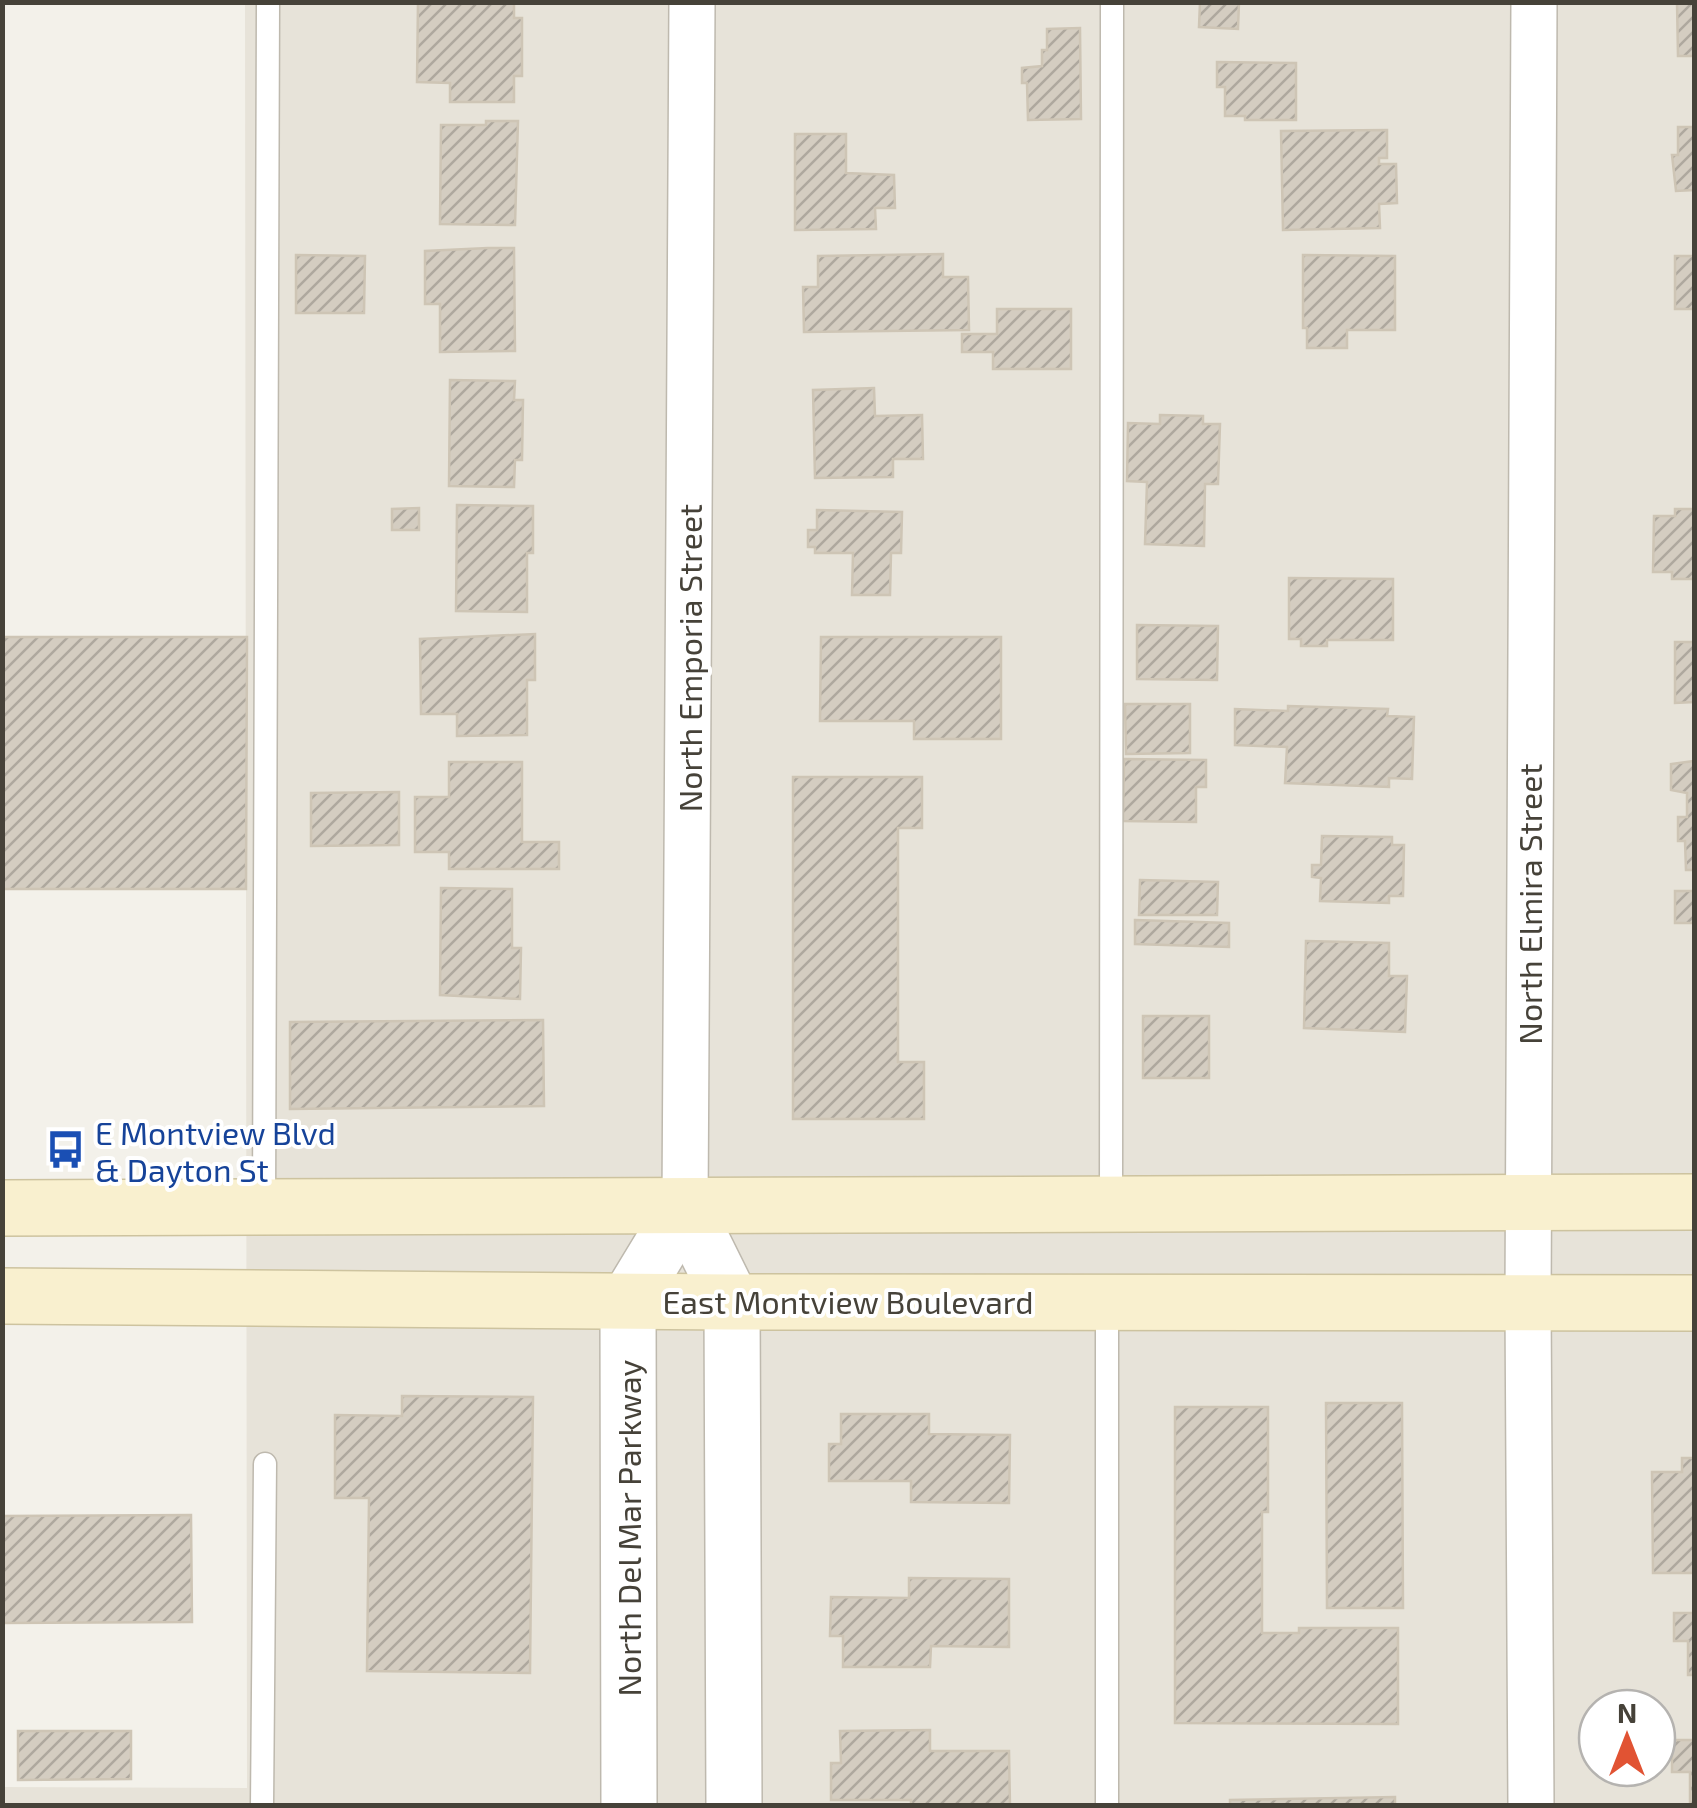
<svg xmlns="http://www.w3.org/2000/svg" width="1697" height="1808" viewBox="0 0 1697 1808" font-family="'Exo 2',sans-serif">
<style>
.residential{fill:#e7e3d9;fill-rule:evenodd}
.building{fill:url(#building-hatch);stroke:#cec5b5;stroke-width:2.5}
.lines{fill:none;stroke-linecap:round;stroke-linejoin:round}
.service-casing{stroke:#beb9ae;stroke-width:25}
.minor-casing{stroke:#beb9ae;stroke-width:48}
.tertiary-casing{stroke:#beb9ae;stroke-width:58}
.secondary-casing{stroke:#cdc39f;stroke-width:58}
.service{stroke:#fff;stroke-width:22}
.minor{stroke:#fff;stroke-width:45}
.tertiary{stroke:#fff;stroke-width:55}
.secondary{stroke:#f9f0cf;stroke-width:55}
.labels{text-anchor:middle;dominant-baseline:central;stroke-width:8;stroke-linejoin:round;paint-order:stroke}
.street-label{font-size:32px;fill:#464239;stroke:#fff}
.transit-label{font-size:32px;fill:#164399;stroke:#fff;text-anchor:start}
</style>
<defs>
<pattern id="building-hatch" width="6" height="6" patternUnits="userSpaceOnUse" patternTransform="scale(2.5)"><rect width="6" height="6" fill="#d4cdc1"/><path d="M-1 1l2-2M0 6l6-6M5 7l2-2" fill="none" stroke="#aea89e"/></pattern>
</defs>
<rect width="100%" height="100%" fill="#f3f1ea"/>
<path class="residential" d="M245,3H1694V1805L3,1806V1787L247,1788ZM1597,1708H1657V1768H1597Z"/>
<g class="building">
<polygon points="418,2 514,2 514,18 522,18 522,76 514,76 514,102 450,102 450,83 417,82"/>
<polygon points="1200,2 1239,2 1238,29 1199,27"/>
<polygon points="1677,2 1694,2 1694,56 1678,56"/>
<polygon points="1080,28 1081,119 1028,120 1027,83 1022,83 1022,68 1042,66 1042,50 1047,50 1047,29"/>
<polygon points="1217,62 1296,63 1296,120 1245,120 1245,116 1225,116 1225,87 1217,87"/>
<polygon points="486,121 518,121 515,225 440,224 441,125 486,125"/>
<polygon points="1678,127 1694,127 1694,190 1676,191 1672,155 1678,155"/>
<polygon points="1387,130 1387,158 1379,158 1379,164 1396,164 1397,203 1379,204 1380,228 1283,230 1281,131"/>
<polygon points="795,134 846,134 846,173 894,175 895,208 875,208 876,229 795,230"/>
<polygon points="488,248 514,248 515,351 440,352 440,304 425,304 425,251"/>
<polygon points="943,254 943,277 968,277 969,330 804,332 803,287 818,287 818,256"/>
<polygon points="296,255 365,256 364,313 296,313"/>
<polygon points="1303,255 1395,256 1395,330 1347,330 1347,348 1307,348 1307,328 1303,328"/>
<rect x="1675" y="256" width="19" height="53"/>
<polygon points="997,309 1071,309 1071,369 993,369 993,352 962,352 962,334 997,334"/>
<polygon points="450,380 515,381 514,400 523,400 522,460 515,460 514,487 449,486"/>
<polygon points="874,388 875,416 922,415 923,459 893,459 893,477 815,478 813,390"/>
<polygon points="1160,415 1203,416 1203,424 1220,424 1218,484 1205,484 1204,546 1145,544 1147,482 1127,481 1128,423 1160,424"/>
<polygon points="457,505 533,506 533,553 527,553 527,612 456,611"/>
<polygon points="419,508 419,530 392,530 392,509"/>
<polygon points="1675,509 1694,509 1694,579 1672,579 1672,572 1653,572 1654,516 1675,516"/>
<polygon points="817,510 902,512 901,553 891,553 890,595 852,595 853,553 815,553 815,547 808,547 808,530 817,530"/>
<polygon points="1289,578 1393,579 1393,640 1327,640 1327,646 1301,646 1301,639 1289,639"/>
<polygon points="1137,625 1218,626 1217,680 1137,679"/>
<polygon points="535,634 535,680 527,680 527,735 457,736 457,714 421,714 420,639"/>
<polygon points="2,637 247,637 246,889 2,889"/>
<polygon points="821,637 1001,637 1001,739 914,739 914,721 820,721"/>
<polygon points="1675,642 1694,642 1694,702 1675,703"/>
<polygon points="1125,704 1190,704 1190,753 1126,754"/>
<polygon points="1288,706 1388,709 1387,716 1414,717 1412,779 1389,778 1389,787 1285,783 1287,747 1235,745 1235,709 1288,711"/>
<polygon points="1124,759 1206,760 1206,787 1196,787 1196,822 1123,821"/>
<polygon points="1694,761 1694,870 1686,870 1685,841 1678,841 1678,817 1687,817 1687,793 1671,790 1671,764"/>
<polygon points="449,762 522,762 522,842 559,842 559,869 449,869 449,852 415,852 415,797 449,797"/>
<polygon points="793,777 922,777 922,828 898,828 898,1062 924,1062 924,1119 793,1119"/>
<polygon points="399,792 399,845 311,846 311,793"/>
<polygon points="1322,836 1392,837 1392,845 1404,845 1403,896 1389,896 1389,903 1320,901 1321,878 1312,877 1312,865 1321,865"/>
<polygon points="1140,880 1218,882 1217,915 1139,915"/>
<polygon points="441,888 512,889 512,948 521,948 520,999 440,995"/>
<rect x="1675" y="891" width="19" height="32"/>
<polygon points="1135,920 1229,923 1229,947 1135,944"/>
<polygon points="1306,941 1389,943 1389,976 1407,976 1405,1032 1304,1028"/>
<rect x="1143" y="1016" width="66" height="62"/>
<polygon points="543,1020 544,1106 290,1109 290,1022"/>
<polygon points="402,1396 533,1397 530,1673 367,1671 369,1498 335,1498 335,1415 402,1416"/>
<polygon points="1326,1403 1402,1403 1403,1608 1327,1608"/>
<polygon points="1175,1407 1268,1407 1268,1512 1262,1512 1262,1633 1299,1633 1299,1628 1398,1628 1398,1724 1175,1723"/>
<polygon points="841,1414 929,1414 929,1434 1010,1435 1009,1503 911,1502 911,1481 829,1481 829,1444 841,1444"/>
<polygon points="1682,1458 1694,1458 1694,1573 1653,1573 1652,1472 1682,1472"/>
<polygon points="191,1515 192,1622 2,1623 2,1516"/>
<polygon points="909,1578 1009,1579 1009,1647 931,1646 930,1667 843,1667 843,1636 830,1636 831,1597 909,1598"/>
<polygon points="1674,1613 1694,1613 1694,1675 1688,1675 1688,1641 1674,1641"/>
<polygon points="930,1730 930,1751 1009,1751 1010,1806 911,1806 911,1800 831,1800 831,1763 841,1763 840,1731"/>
<polygon points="18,1731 131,1731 131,1779 18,1780"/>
<polygon points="1672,1740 1694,1740 1694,1805 1690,1805 1690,1772 1672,1772"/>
<polygon points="1395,1797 1395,1806 1230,1806 1230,1800"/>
</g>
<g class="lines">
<defs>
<g id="service">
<polyline points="1111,1205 1112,2"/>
<polyline points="264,1207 268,2"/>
<polyline points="1107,1301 1107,1806"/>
<polyline points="262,1806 265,1464"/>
</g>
<g id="minor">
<polyline points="685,1207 692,2"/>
<polyline points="1531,1806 1528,1303 1534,2"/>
</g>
<g id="tertiary">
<polyline points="685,1207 732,1302 734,1806"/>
<polyline points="629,1806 628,1301 685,1207"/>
</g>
<g id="secondary">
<polyline points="2,1208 1694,1202"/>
<polyline points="2,1296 732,1302 1694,1303"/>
</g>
</defs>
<use href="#service" class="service-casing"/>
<use href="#minor" class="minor-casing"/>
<use href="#tertiary" class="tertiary-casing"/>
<use href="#secondary" class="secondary-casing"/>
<use href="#service" class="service"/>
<use href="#minor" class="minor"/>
<use href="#tertiary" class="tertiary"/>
<use href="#secondary" class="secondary"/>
</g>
<defs>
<symbol id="bus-bare" viewBox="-9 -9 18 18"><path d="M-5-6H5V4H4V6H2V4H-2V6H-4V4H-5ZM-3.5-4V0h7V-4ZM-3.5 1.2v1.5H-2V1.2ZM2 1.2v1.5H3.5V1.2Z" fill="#1a4fb4" stroke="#fff" stroke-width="2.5" paint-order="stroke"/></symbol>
</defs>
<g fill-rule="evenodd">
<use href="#bus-bare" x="38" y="1122" width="55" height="55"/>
</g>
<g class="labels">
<g class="street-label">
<text transform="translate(689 658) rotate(-90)">North Emporia Street</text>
<text transform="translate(1529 904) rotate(-90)">North Elmira Street</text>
<text x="848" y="1301">East Montview Boulevard</text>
<text transform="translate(628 1528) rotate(-90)">North Del Mar Parkway</text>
</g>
<g class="transit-label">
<text x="95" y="1132">E Montview Blvd<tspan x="95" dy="37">&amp; Dayton St</tspan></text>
</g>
</g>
<rect width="1697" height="1808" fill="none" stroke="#464239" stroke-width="10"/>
<g transform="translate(1627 1738)"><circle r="48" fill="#ffffff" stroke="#b5b3b0" stroke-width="2.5"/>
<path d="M0-8L18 38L0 25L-18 38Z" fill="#e15333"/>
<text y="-15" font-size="28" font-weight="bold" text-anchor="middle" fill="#464239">N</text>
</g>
</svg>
